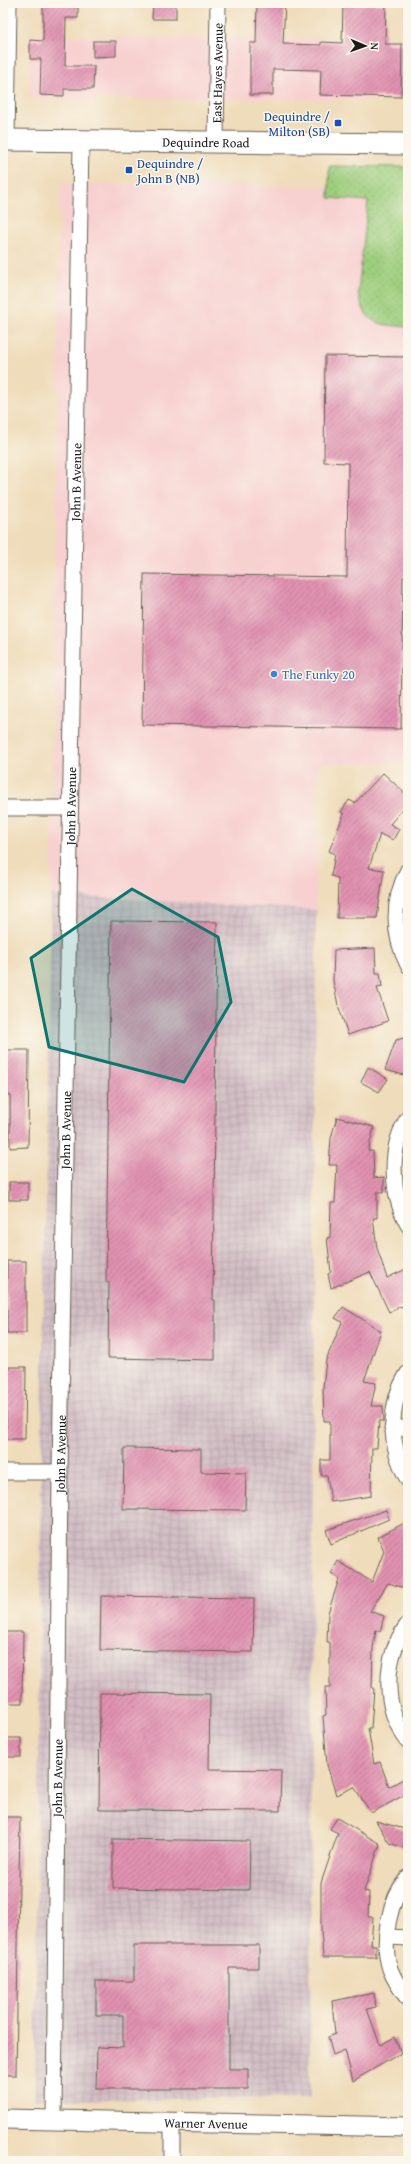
<svg xmlns="http://www.w3.org/2000/svg" width="411" height="2164" viewBox="0 0 411 2164" font-family="'Gentium Book Plus',serif">
<style>
.built{fill:#f7d0d0}
.industrial{fill:url(#industrial-grid)}
.grass{fill:url(#grass-dots);stroke:#5c754c}
.building{fill:url(#building-hatch)}
.lines{fill:none;stroke-linecap:round;stroke-linejoin:round}
.minor-casing{stroke:#665f53;stroke-width:17}
.tertiary-casing{stroke:#665f53;stroke-width:21}
.secondary-casing{stroke:#665f53;stroke-width:23}
.minor{stroke:#fff;stroke-width:15}
.tertiary{stroke:#fff;stroke-width:19}
.secondary{stroke:#fff;stroke-width:21}
.marked{fill:#0f766e;fill-opacity:0.2;stroke:#0f766e;stroke-width:3;stroke-linejoin:round}
.transit-dot{fill:#1a4fb4;stroke:#fbf7ec;stroke-width:1.5}
.shop-dot{fill:#3f7fe0;stroke:#fbf7ec;stroke-width:1.5}
.labels{text-anchor:middle;dominant-baseline:central;stroke-width:3;stroke-linejoin:round;paint-order:stroke}
.street-label{font-size:13px;fill:#1c1c1c;stroke:#fbf7ec}
.transit-label{font-size:13px;fill:#164399;stroke:#fbf7ec;text-anchor:end}
.shop-label{font-size:13px;fill:#366cbe;stroke:#fbf7ec;text-anchor:start}
</style>
<defs>
<pattern id="industrial-grid" width="8" height="8" patternUnits="userSpaceOnUse"><rect width="8" height="8" fill="#d2bec5"/><path d="M0 4h8M4 0v8" fill="none" stroke="#b4a3a9"/></pattern>
<pattern id="grass-dots" width="8" height="8" patternUnits="userSpaceOnUse"><rect width="8" height="8" fill="#9dce7d"/><path d="M2 2h.1M6 6h.1" fill="none" stroke="#87b06b" stroke-width="1.8" stroke-linecap="round"/></pattern>
<pattern id="building-hatch" width="6" height="6" patternUnits="userSpaceOnUse"><rect width="6" height="6" fill="#e192b1"/><path d="M-1 1l2-2M0 6l6-6M5 7l2-2" fill="none" stroke="#b6768f"/></pattern>
</defs>
<rect width="100%" height="100%" fill="#fbf7ec"/>
<filter id="ink" filterUnits="userSpaceOnUse"><feTurbulence type="fractalNoise" baseFrequency=".025" numOctaves="2"/><feDisplacementMap in="SourceGraphic" scale="8" xChannelSelector="R" yChannelSelector="G"/><feConvolveMatrix kernelMatrix="1 2 1 2 8 2 1 2 1" color-interpolation-filters="sRGB"/></filter>
<filter id="wash" filterUnits="userSpaceOnUse"><feTurbulence type="fractalNoise" baseFrequency=".012" numOctaves="4" result="noise"/><feDisplacementMap in="SourceGraphic" scale="16" xChannelSelector="R" yChannelSelector="G"/><feGaussianBlur stdDeviation="0.9" result="paint"/><feColorMatrix in="noise" values="0 0 0 0 0 0 0 0 0 0 0 0 0 0 0 0 0 1.4 0 .05"/><feComposite in="paint" operator="in"/></filter>
<g filter="url(#wash)">
<rect width="100%" height="100%" fill="#efdcba"/>
<g class="built">
<polygon points="30,36 408,40 408,100 29,98"/>
<polygon points="60,183 332,187 329,198 368,200 358,292 361,304 377,324 408,327 408,762 317,764 316,910 51,895"/>
</g>
<polygon class="industrial" points="51,895 316,910 310,2098 35,2100 41,1490"/>
<path class="grass" d="M329,166L408,167V327C378,324 365,326 358,292L368,201L329,198Z"/>
<g id="blocks">
<g class="building">
<polygon points="43,3 78,3 78,18 66,18 65,66 94,66 93,89 64,89 64,96 40,95 41,59 30,59 30,40 43,41"/>
<polygon points="153,3 176,3 176,19 152,19"/>
<polygon points="257,3 285,3 283,44 321,45 321,42 342,43 343,4 386,4 385,44 402,44 401,97 320,95 321,70 273,69 273,95 250,95 250,43 256,43"/>
<polygon points="93,41 116,41 116,56 93,57"/>
<polygon points="325,356 408,357 408,577 403,577 401,729 142,725 144,574 347,577 348,463 324,462"/>
<polygon points="383,773 408,796 408,803 390,824 399,829 393,840 380,834 369,868 384,870 377,918 337,918 338,878 331,876 335,854 329,851 344,814 341,812 349,800 355,803"/>
<polygon points="111,921 217,922 213,1300 215,1300 215,1360 108,1358 109,1282 106,1282"/>
<polygon points="375,948 376,973 380,973 382,987 377,988 388,1021 348,1035 338,1005 333,981 334,950"/>
<polygon points="408,1037 408,1076 385,1070 396,1040"/>
<polygon points="3,1050 29,1050 28,1147 10,1148 10,1095 3,1095"/>
<polygon points="368,1067 388,1079 379,1092 361,1082"/>
<polygon points="337,1117 374,1127 368,1151 373,1151 374,1178 384,1177 384,1192 377,1192 377,1218 373,1218 377,1248 387,1278 408,1268 408,1306 397,1307 397,1309 389,1312 370,1272 331,1288 328,1274 331,1272 327,1238 330,1237 331,1203 335,1203 337,1165 329,1165 331,1138"/>
<rect x="9" y="1182" width="19" height="18"/>
<rect x="7" y="1261" width="19" height="72"/>
<polygon points="343,1307 381,1331 364,1381 376,1383 371,1406 383,1406 384,1421 379,1421 377,1448 372,1448 371,1496 331,1502 327,1475 321,1475 321,1460 330,1460 330,1421 324,1421 323,1387 326,1360 342,1322 335,1318"/>
<polygon points="3,1367 26,1367 25,1439 6,1439 6,1385 3,1385"/>
<polygon points="124,1448 201,1449 201,1472 246,1473 245,1510 123,1509"/>
<polygon points="386,1510 389,1519 331,1544 326,1530"/>
<polygon points="408,1521 408,1589 388,1583 370,1611 384,1616 380,1632 376,1630 373,1648 372,1688 374,1689 371,1728 368,1728 374,1764 380,1762 389,1787 408,1776 408,1793 371,1813 354,1787 336,1795 327,1765 323,1716 326,1715 325,1687 330,1687 330,1642 327,1642 328,1613 339,1579 331,1574 338,1561 372,1582 384,1551 378,1537"/>
<polygon points="101,1596 254,1598 253,1652 100,1650"/>
<polygon points="4,1632 23,1632 22,1703 3,1703"/>
<polygon points="100,1693 210,1694 209,1769 281,1770 280,1811 99,1810"/>
<rect x="3" y="1738" width="18" height="19"/>
<polygon points="3,1817 20,1817 16,2075 3,2075"/>
<polygon points="337,1818 380,1844 364,1891 369,1892 368,1917 373,1917 371,1945 376,1945 376,1957 323,1957 321,1930 321,1883 338,1833 330,1829"/>
<polygon points="376,1821 408,1830 408,1849 389,1843"/>
<polygon points="113,1839 250,1841 249,1890 113,1888"/>
<polygon points="134,1945 259,1945 259,1968 229,1968 229,2069 248,2069 248,2089 96,2089 97,2047 123,2048 123,2015 96,2015 96,1981 134,1981"/>
<polygon points="374,1993 376,2007 367,2009 380,2045 395,2037 401,2053 353,2081 345,2050 333,2055 328,2037 335,2034 332,2001"/>
</g>
</g>
</g>
<g filter="url(#ink)">
<use href="#blocks" fill-opacity="0" stroke="#665f53" stroke-width="1"/>
<g class="lines">
<defs>
<g id="minor">
<polyline points="7,140 9,3"/>
<path id="s1" d="M216,142L218,3"/>
<polyline points="3,808 70,808"/>
<path d="M408,870C392,901 392,934 408,965"/>
<path d="M408,1118C388,1148 391,1194 408,1225"/>
<path d="M408,1373C387,1405 389,1447 408,1480"/>
<polyline points="392,1428 408,1428"/>
<polyline points="3,1472 60,1472"/>
<path d="M408,1624C383,1657 382,1708 408,1741"/>
<path d="M408,1877C389,1900 381,1941 390,1969C394,1979 401,1990 408,1999"/>
<polyline points="387,1937 408,1938"/>
<path id="s2" d="M54,2120L60,1472L81,141"/>
<polyline points="172,2161 172,2123"/>
</g>
<g id="tertiary">
<path id="s3" d="M3,2119L408,2127"/>
</g>
<g id="secondary">
<path id="s4" d="M3,140L408,144"/>
</g>
</defs>
<use href="#minor" class="minor-casing"/>
<use href="#tertiary" class="tertiary-casing"/>
<use href="#secondary" class="secondary-casing"/>
<use href="#minor" class="minor"/>
<use href="#tertiary" class="tertiary"/>
<use href="#secondary" class="secondary"/>
</g>
</g>
<path class="marked" d="M132,889L218,937L231,1002L184,1082L49,1047L31,958Z"/>
<g class="transit-dot">
<rect x="334" y="119" width="8" height="8" rx="2"/>
<rect x="125" y="166" width="8" height="8" rx="2"/>
</g>
<circle class="shop-dot" cx="274" cy="674" r="4"/>
<g class="labels">
<g class="street-label">
<text stroke="none"><textPath href="#s1" startOffset="69">East Hayes Avenue</textPath></text>
<text stroke="none"><textPath href="#s4" startOffset="203">Dequindre Road</textPath></text>
<text stroke="none"><textPath href="#s2" startOffset="1638">John B Avenue</textPath></text>
<text stroke="none"><textPath href="#s2" startOffset="1314">John B Avenue</textPath></text>
<text stroke="none"><textPath href="#s2" startOffset="990">John B Avenue</textPath></text>
<text stroke="none"><textPath href="#s2" startOffset="666">John B Avenue</textPath></text>
<text stroke="none"><textPath href="#s2" startOffset="342">John B Avenue</textPath></text>
<text stroke="none"><textPath href="#s3" startOffset="203">Warner Avenue</textPath></text>
</g>
<g class="transit-label">
<text x="330" y="116">Dequindre /<tspan x="330" dy="15">Milton (SB)</tspan></text>
<text x="137" y="163" text-anchor="start">Dequindre /<tspan x="137" dy="15">John B (NB)</tspan></text>
</g>
<g class="shop-label">
<text x="282" y="674">The Funky 20</text>
</g>
</g>
<rect width="411" height="2164" fill="none" stroke="#fbf7ec" stroke-width="16"/>
<g transform="translate(365 46) rotate(92)" stroke="#fbf7ec" stroke-width="3" paint-order="stroke">
<path d="M0-3L7 15L0 10L-7 15Z" fill="#1c1c1c"/>
<text y="-6" font-size="11" font-weight="bold" text-anchor="middle" fill="#1c1c1c">N</text>
</g>
</svg>
